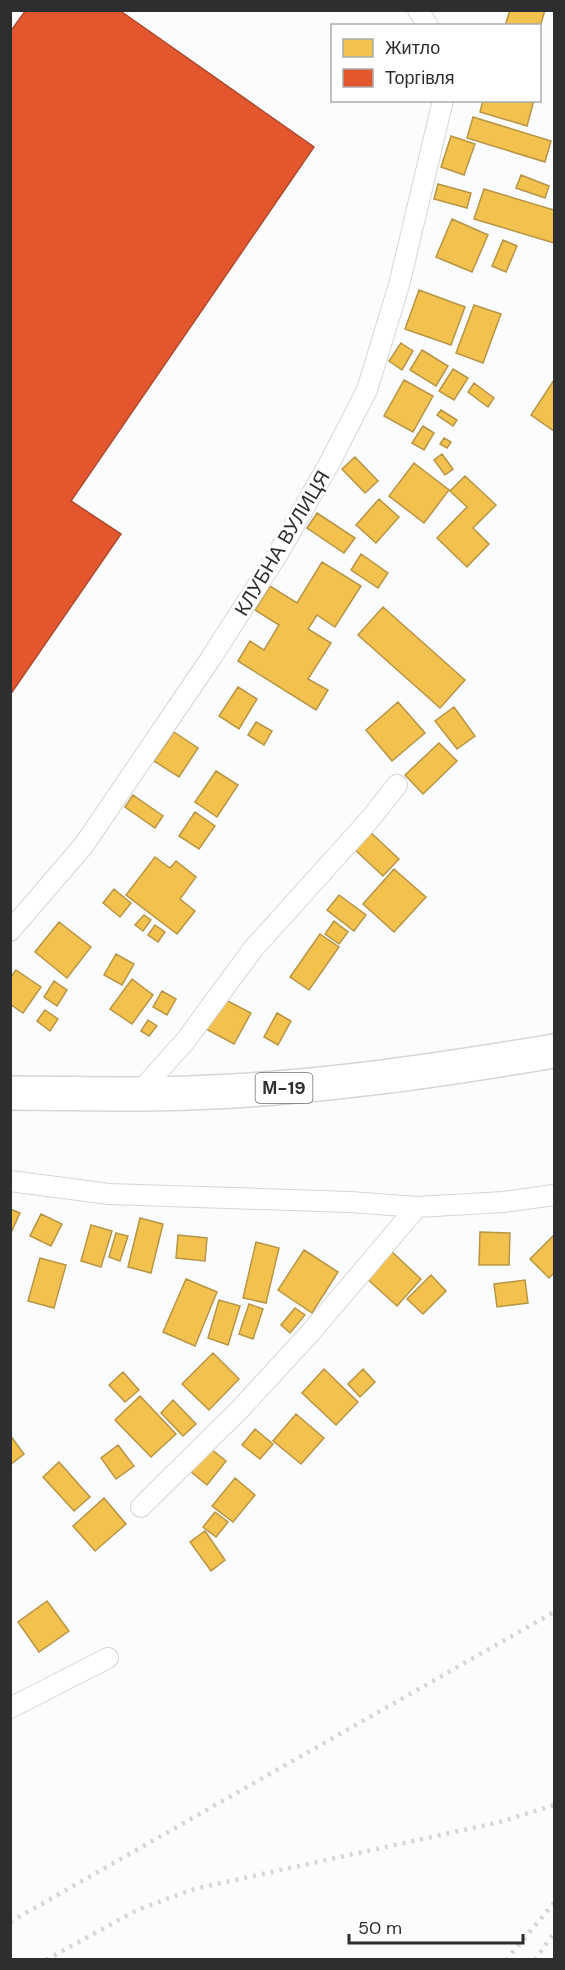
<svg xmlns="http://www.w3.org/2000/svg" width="565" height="1970" font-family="'DM Sans',sans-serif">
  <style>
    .homes { fill: #f2c14e; stroke: #b79545; stroke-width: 1.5 }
    .shops { fill: #e4572e; stroke: #ad4b2e; stroke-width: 1.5 }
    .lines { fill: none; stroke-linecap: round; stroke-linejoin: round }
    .street-casing { stroke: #d6d6d7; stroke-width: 22 }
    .highway-casing { stroke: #d6d6d7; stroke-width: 36 }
    .street { stroke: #feffff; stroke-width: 20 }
    .highway { stroke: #feffff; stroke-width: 33 }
    .rail { stroke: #d5d6d6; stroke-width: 4.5; stroke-dasharray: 3 6; stroke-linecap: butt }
    .labels { text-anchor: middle; stroke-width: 6; stroke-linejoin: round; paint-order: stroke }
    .shield { fill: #fff; stroke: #6c6d6d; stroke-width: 1.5 }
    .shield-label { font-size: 18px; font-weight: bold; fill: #2d2e2f }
    .street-label { font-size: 20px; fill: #2d2e2f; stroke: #fff }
  </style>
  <rect width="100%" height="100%" fill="#fbfcfd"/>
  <path class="homes" d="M510,10H545L540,27L505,26Z
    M483,100H534L527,126L480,112Z
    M473,117L551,141L545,162L467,138Z
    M451,136L475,144L464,175L441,167Z
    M521,175L549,186L545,198L516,188Z
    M438,184L471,193L467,208L434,199Z
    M484,189L554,210V243L474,219Z
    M452,219L488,235L472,272L436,257Z
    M503,240L517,246L506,272L492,266Z
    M419,290L465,307L451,345L405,329Z
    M474,305L501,314L483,363L456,353Z
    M401,343L413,351L402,370L389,361Z
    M422,350L448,366L436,386L410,370Z
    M453,369L468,378L454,400L439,391Z
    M404,380L433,396L413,432L384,416Z
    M554,380V431L531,415Z
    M474,383L494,398L488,407L468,392Z
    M441,410L457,420L453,426L437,415Z
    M423,426L434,433L424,450L412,443Z
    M444,438L451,442L447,448L440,444Z
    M442,454L453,469L445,475L434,460Z
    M355,457L378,481L365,493L342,469Z
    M414,463L449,490L424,523L389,496Z
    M465,476L496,505L473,528L489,544L467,567L437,538L467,507L450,491Z
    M379,499L399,517L376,543L356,525Z
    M317,513L355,538L344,553L307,528Z
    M361,554L388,573L378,588L351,570Z
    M322,562L361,586L335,627L317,615L308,629L331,643L308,679L328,690L316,710L238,661L250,641L264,650L279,625L255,610L270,586L297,603Z
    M383,607L465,680L440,708L358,635Z
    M238,687L257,699L239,729L219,716Z
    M398,702L425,733L392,761L366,730Z
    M454,707L475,736L457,749L435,721Z
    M256,722L272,731L264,745L248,735Z
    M174,732L198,748L179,777L154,761Z
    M439,743L457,761L423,794L405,775Z
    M216,771L238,785L217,817L195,802Z
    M133,795L163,816L155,828L125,807Z
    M195,812L215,826L199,849L179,836Z
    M368,830L399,859L383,876L352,847Z
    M155,857L170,868L176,861L196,877L180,899L195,911L177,934L126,895Z
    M394,869L426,897L394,932L363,904Z
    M114,889L131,903L120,917L103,903Z
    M339,895L366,915L354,931L327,910Z
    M144,915L151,920L143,931L135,925Z
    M334,921L348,932L339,944L325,934Z
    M59,922L91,947L67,978L35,952Z
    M155,925L165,932L158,942L148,935Z
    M320,934L339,947L309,990L290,977Z
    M116,954L134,964L122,985L104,975Z
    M16,970L41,987L23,1013L10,1004V978Z
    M132,979L153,995L132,1024L110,1009Z
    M54,981L67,990L57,1006L44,997Z
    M162,991L176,999L167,1015L153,1007Z
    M220,997L251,1013L234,1044L204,1028Z
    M45,1010L58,1019L50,1031L37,1021Z
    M277,1013L291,1021L278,1045L264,1037Z
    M148,1020L157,1026L149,1036L141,1031Z
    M10,1209L20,1213L10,1235Z
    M41,1214L62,1224L51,1246L30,1236Z
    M140,1218L163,1224L151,1273L128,1267Z
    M91,1225L112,1231L101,1267L81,1261Z
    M480,1232L510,1233L509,1265H479Z
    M116,1233L128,1236L120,1261L109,1257Z
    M178,1235L207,1238L205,1261L176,1258Z
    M554,1235V1273L549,1278L530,1259Z
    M256,1242L279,1248L266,1303L243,1298Z
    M304,1250L338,1272L312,1313L278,1290Z
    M390,1250L421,1279L397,1306L365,1277Z
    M40,1258L66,1265L54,1308L28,1301Z
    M431,1275L446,1291L423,1314L407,1299Z
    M186,1279L217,1292L195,1346L163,1332Z
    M525,1280L528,1303L497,1307L494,1284Z
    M219,1300L240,1306L228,1345L208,1338Z
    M249,1304L263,1309L253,1339L239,1334Z
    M295,1308L305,1315L290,1333L281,1325Z
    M213,1353L239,1379L209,1410L182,1384Z
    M324,1369L358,1402L336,1425L302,1393Z
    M363,1369L375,1382L360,1397L348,1384Z
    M123,1372L139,1390L125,1402L109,1385Z
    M140,1396L176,1434L151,1457L115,1420Z
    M173,1400L196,1424L183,1436L161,1413Z
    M296,1414L324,1438L301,1464L273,1441Z
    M255,1429L273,1444L260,1459L242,1445Z
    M10,1435L24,1454L11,1464L10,1463Z
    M118,1445L134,1466L116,1479L101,1458Z
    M210,1448L226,1461L207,1485L191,1472Z
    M59,1462L90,1497L74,1511L43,1477Z
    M235,1478L255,1495L233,1522L212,1506Z
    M104,1498L126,1524L95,1551L73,1526Z
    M215,1512L228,1522L216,1537L203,1527Z
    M205,1531L225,1560L211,1571L190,1542Z
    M47,1601L69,1631L39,1652L18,1622Z"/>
  <path class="shops" d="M26,10H119L314,147L71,501L121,534L10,695V32Z"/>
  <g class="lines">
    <g class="street-casing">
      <path id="street" d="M418,10L428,26
        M10,931L84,845L211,658L279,552L330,462L367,390L399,285L443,100
        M138,1094L186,1040L253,949L371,818L397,785
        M10,1181L109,1194L350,1202L417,1207L503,1202L554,1195
        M141,1507L241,1408L311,1332L417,1207
        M10,1708L108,1658"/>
    </g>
    <g class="highway-casing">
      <path id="highway" d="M10,1093C77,1093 144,1096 211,1092C326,1087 441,1070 554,1051"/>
    </g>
    <use href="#street" class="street"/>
    <use href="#highway" class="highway"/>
    <path class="rail" d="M10,1922L554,1612
      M46,1960L137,1910L194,1889L500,1822L554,1805
      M506,1960L554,1903
      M535,1960L554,1933"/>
  </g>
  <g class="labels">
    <rect class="shield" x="255.5" y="1073" width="57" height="30" rx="4.5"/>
    <g class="shield-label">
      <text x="284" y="1094">М-19</text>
    </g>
    <g class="street-label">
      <text transform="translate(282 543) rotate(-59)" y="7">КЛУБНА ВУЛИЦЯ</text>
    </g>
  </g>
  <rect width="565" height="1970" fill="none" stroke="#2d2e2f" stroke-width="24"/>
  <rect x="331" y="24" width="210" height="78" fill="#ffffff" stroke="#ababac" stroke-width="1.5"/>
  <rect x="343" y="39" width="30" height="18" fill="#f2c14e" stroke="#ababac" stroke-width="1.5"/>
  <text x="385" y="54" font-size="18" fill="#2d2e2f">Житло</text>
  <rect x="343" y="69" width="30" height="18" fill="#e4572e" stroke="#ababac" stroke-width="1.5"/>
  <text x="385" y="84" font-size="18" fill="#2d2e2f">Торгівля</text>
  <path d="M349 1934v9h174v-9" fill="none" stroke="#2d2e2f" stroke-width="3"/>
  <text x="358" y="1934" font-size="18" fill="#2d2e2f" stroke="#ffffff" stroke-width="4.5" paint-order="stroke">50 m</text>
</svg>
